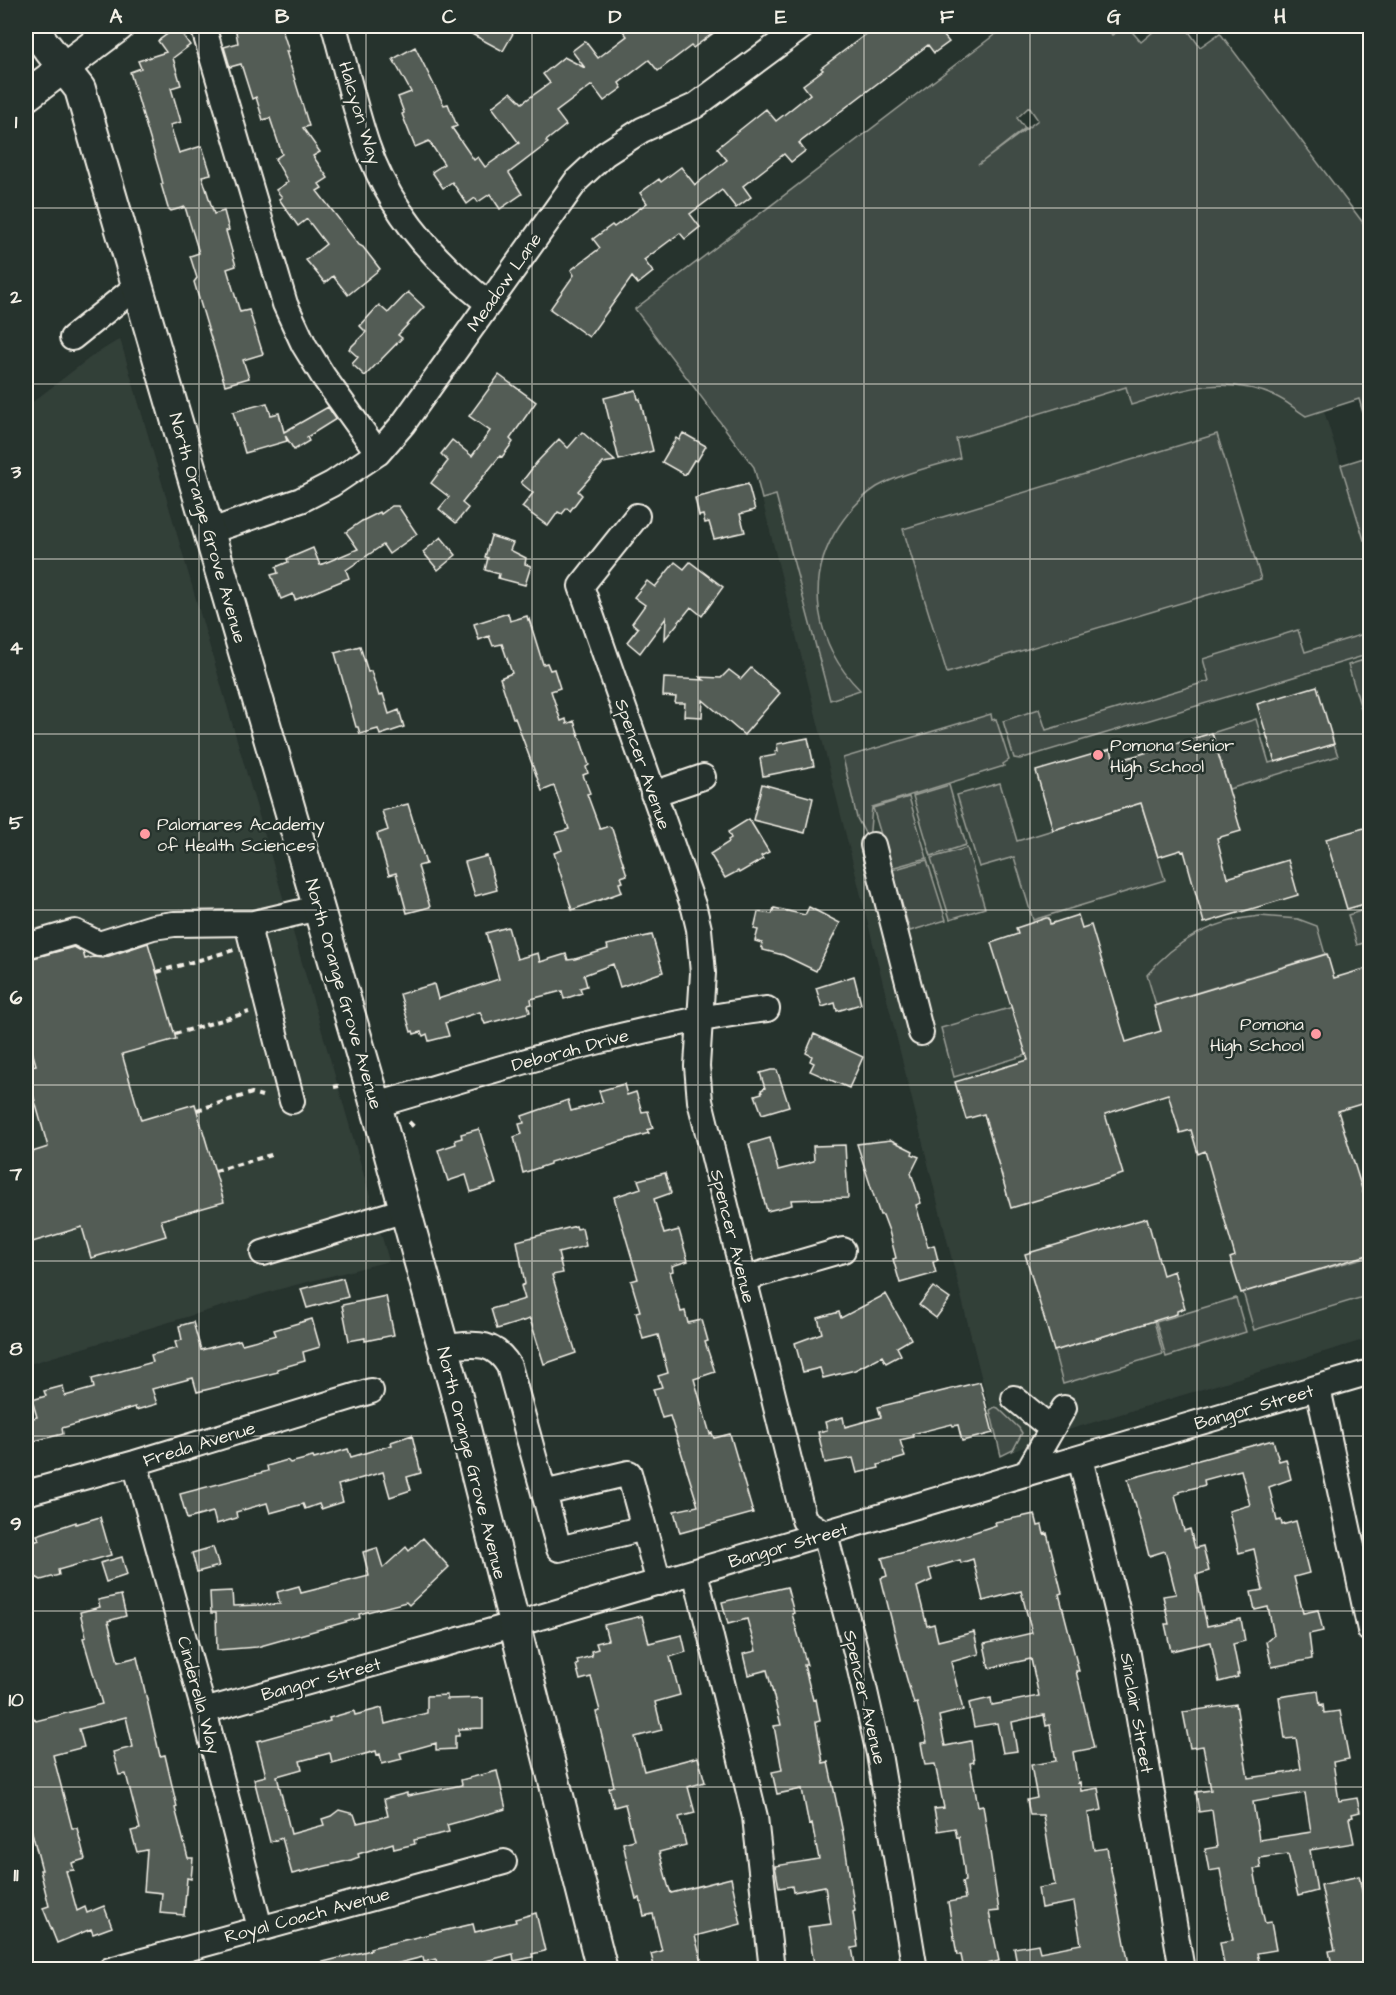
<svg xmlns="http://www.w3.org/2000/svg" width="1396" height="1995" font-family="'Architects Daughter',sans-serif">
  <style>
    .built { fill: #333f39 }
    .green { fill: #414b45; stroke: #9a9e96; stroke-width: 1.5; fill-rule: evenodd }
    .building { fill: #525c55; stroke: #f4f1e8; stroke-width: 1.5; fill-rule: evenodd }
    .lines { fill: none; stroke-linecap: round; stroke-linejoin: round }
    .minor-casing { stroke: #f4f1e8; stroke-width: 28 }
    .major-casing { stroke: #f4f1e8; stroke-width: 34 }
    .path { stroke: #f4f1e8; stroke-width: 4; stroke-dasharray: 6 4.5; stroke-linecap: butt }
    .minor { stroke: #26332d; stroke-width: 24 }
    .major { stroke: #26332d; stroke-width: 30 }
    .grid { fill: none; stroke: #f4f1e8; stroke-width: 1.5; stroke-opacity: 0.55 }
    .poi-dot { fill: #ff9aa2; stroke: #26332d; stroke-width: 2 }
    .labels { text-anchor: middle; stroke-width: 5; stroke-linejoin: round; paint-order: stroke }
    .street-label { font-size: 18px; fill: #f4f1e8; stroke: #26332d }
    .poi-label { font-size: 18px; fill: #f4f1e8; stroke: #26332d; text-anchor: start }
    .neatline { fill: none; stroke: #f4f1e8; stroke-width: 2 }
    .grid-label { font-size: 20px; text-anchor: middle; font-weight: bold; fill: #f4f1e8 }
  </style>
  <rect width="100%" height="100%" fill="#26332d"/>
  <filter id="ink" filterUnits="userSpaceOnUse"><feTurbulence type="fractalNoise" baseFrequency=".0167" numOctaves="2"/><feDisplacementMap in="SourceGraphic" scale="12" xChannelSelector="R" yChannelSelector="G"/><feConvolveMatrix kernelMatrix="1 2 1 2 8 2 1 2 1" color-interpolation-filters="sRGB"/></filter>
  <g filter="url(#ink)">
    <path class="built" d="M120,339L389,1261L280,1289L26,1365V407L91,357Z
      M1234,384L1276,396L1305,416L1324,411L1364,540L1370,538V1338L1068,1430L1001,1456L762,499L1126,387L1131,405L1193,386Z"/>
    <path class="green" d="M1006,26H1106L1112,35L1127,26L1141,42L1160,26H1191L1187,29L1200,47L1220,33L1370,232V436L1359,399L1306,416C1296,410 1285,400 1275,396C1222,374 1182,390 1131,405L1126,387L956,439L960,458C933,467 902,473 877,487C861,497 849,511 839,526C803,580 816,646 860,690L830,700L776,495L762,499L754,467L635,309ZM1029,107L1038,120L978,165L1025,128L1017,118Z
      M1217,434L1261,579L947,673L903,529Z
      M1370,456V538L1364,540L1341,465Z
      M1298,630L1305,652L1370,632V654L1020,759L1014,758L1003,721L1039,709L1046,730L1209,681L1203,659Z
      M1370,658V724L1366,725L1348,665Z
      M991,714L992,720L996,719L1009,760L1003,764L1004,766L872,807L869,841L857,818L843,758Z
      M1256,719L1269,763L1334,744L1338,756L1229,789L1212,733Z
      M1000,783L1017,841L1141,803L1165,880L1033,920L1014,857L979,867L957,795Z
      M949,785L966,845L931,856L913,796Z
      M909,797L927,858L891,868L873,808Z
      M967,848L985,908L950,919L931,858Z
      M927,860L946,920L910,931L892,870Z
      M1370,908V941L1357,945L1348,915Z
      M1260,916L1298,919L1317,926L1325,954L1156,1005L1147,975C1175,940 1215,920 1260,916Z
      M1013,1007L1026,1055L954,1077L941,1028Z
      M1370,1256V1295L1254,1330L1243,1292Z
      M1236,1298L1246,1332L1166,1357L1156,1322Z
      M1154,1321L1163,1354L1063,1384L1054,1351Z
      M995,1407L998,1408L1019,1428L1022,1433L1013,1450L1001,1456L990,1410Z"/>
    <path class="building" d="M235,26H281L289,51H286L309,126L303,128L320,152L313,156L328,178L319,184L322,188L317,191L359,245L363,247L380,269L348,295L333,276L325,283L306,260L326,244L307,219L298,226L279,199L282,197L276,190L288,182L275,159L282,154L270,118L263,120L256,97L252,99L241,64L230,67L224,47L238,43Z
      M457,26H505L515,30L503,51Z
      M619,26H723L693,48L691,46L658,71L649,60L619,83L622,88L604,101L592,85L556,112L566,125L546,141L548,143L509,173L522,194L500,209L490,194L478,202L475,198L467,204L452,182L443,188L432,172L444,164L429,141L415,147L402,114L404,113L398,97L411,92L393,59L415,47L444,105L448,104L457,126L452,128L474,160L478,157L485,167L519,143L492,107L511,92L522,103L550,83L543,74L564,57L585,68L572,51L585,41L598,58L627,36Z
      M877,26H956L943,35L949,42L934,53L928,45L799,143L805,151L791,162L784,154L743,186L751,197L736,208L722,190L690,214L700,227L685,239L680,233L644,260L653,272L638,284L632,277L589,337L550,309L574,275L571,270L600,248L593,239L612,225L614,227L647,203L640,193L659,179L661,182L681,167L695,185L727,160L717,148L766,109L776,121L810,94L803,85L823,70L821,68Z
      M177,27L190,45L173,58L181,85L171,88L181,122L170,125L179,153L202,146L211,174L202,176L214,214L224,211L229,230L226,231L236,266L227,269L240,312L249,310L263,354L243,360L249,378L225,385L194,282L197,278L190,256L199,253L185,207L171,211L168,208L161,184H163L161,176L130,72L141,68L138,61L166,52L158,41Z
      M408,292L424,307L398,335L402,338L365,376L352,364L358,357L349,349L366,332L360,326L379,305L388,313Z
      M499,375L536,402L510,439L513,442L502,457L500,456L462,503L468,508L456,523L439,509L449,497L431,483L448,461L441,454L452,440L472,456L490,431L469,416Z
      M636,390L638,399H640L653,451L619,460L604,398Z
      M267,403L271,415L279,413L284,432L328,407L336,419L307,437L309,441L294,450L285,435L287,441L245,453L233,412Z
      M582,432L615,461L603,463L578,491L582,495L570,511L567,508L562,514L558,512L548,526L522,507L533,493L521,483L537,462L559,439L568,448Z
      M683,433L706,446L697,461L694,460L685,475L662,462L676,438L679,440Z
      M748,484L755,510L740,514L745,532L714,539L709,522L705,523L703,515L699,516L695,498Z
      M392,506H398L417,534L389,554L383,545L346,570L349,578L295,600L293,594L281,599L271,575L278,573L276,567L288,562L287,559L313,548L320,565L358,549L346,532L362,521L380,512L381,514Z
      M491,536L513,543L510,550L526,558L525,564L531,566L525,585L498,578L499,574L485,570L488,558L485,557Z
      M441,537L456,555L438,570L423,552Z
      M675,562L684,569L690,562L723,587L702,616L691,607L665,639L666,618L640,653L627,642L638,628L632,623L645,605L634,597L647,581L655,587Z
      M508,613L510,621L527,616L528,620L529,619L543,664L547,663L550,670L554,669L560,688L551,691L561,721L566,719L567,724L574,721L589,765L586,767L588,773L583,775L590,793L587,794L600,829L609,826L612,829L627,875L621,877L623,882L619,883L622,892L572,910L554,853L562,850L556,833L569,829L554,786L542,791L515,718H513L500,678L512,673L502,644L493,646L489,636L479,640L474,624Z
      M360,646L368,672L371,671L379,696L383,694L389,714L399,710L404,727L380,735L378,729L360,734L358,727H356L335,653Z
      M751,668L780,693L744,735L703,700L702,717L684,716L685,703H675L676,697L663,696L664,678L704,680L700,677L721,678L729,670L741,679Z
      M1317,686L1334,744L1275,762L1257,704Z
      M1212,733L1241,831L1217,838L1227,878L1288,860L1298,895L1204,923L1184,851L1182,852L1181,850L1158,857L1141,803L1053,830L1036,771L1111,749L1114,762Z
      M808,738L814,766L763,776L760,758L776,755L775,751H778L777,744Z
      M762,784L813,798L805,833L753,820Z
      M408,804L426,864L418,866L430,907L407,913L396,873L389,875L377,834L388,830L382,811Z
      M749,819L769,852L761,856L763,859L739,873L738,871L725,878L710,854L729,842L728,840L731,838L728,832Z
      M1371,826V902L1347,909L1326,839Z
      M487,856L497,890L475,896L465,862Z
      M809,907L840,923L816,971L783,955L763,950V948L761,947L762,943L755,941L758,930L754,929L758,912L772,914L774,908L805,915Z
      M1078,915L1082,928L1091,925L1126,1042L1161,1031L1154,1006L1327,954L1334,978L1371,967V1076L1364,1078L1371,1101L1338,1111L1371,1218V1254L1241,1293L1230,1258L1235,1256L1205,1151L1198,1154L1191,1130L1180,1133L1168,1094L1105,1114L1123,1174L1011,1208L984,1114L966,1119L955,1082L1028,1060L991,943L1018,934L1016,928L1046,918H1049L1050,924Z
      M508,927L517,959L538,953L540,962L566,954L568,960L575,959L608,949L607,945L652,935L663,972L620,987L613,964L584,975L587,986L580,988L582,993L564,999L562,991L531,999L532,1004L528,1005L530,1012L485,1024L480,1012L445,1023L449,1036L429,1041L427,1034L423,1036L421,1032L414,1034L413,1031L411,1032L400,994L434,984L438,999L499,979L486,933Z
      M148,943L176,1039L122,1054L141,1120L195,1104L224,1202L161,1220L166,1236L91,1258L82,1227L26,1244V1154L48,1147L26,1070V1068L36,1065L26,1030V960L74,947L83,952L85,959L93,957L103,958Z
      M854,976L861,1004L837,1011L835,1003L822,1007L816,988Z
      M814,1034L863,1057L849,1088L810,1071L814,1063L810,1061L812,1056L806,1053Z
      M771,1070H777L789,1106L762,1114L755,1095L762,1093L761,1090L765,1088L760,1073Z
      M624,1084L627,1095L636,1092L642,1112L648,1111L653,1128L647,1130L649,1133L550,1162V1164L523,1173L514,1137L522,1134L519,1124L524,1123L522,1116L568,1100L571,1111L603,1102L599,1091Z
      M479,1129L496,1184L471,1192L466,1175L448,1181L438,1150L456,1144L455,1140L462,1138L461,1134Z
      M770,1138L778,1170L814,1161L813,1146L845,1145L848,1198L791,1200L792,1205L767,1211L749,1144Z
      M891,1140L913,1151L912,1154L919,1157L911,1173L921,1203L916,1205L928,1247L934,1245L938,1260L933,1262L936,1273L900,1283L893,1259L896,1258L889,1231L883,1215H880L857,1144Z
      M665,1173L671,1193L654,1199L664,1234L679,1230L688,1261L672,1266L673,1271L670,1272L681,1312L685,1311L688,1323L702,1320L708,1341L705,1342L715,1372L694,1379L710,1434L712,1433L714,1438L730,1434L753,1513L680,1533L674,1511L698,1506L670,1416L662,1418L653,1389L662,1387L658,1376L668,1373L658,1335L643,1339L636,1312L640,1311L631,1281L638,1279L614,1197L641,1188L638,1180Z
      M1147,1218L1163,1275L1174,1271L1185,1308L1177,1311V1314L1054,1351L1025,1254Z
      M576,1226L577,1229L582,1228L586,1246L558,1253L563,1273L552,1275L576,1353L544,1364L530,1319L497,1329L491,1309L525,1299L521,1286L525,1284L517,1241Z
      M343,1278L348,1297L307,1308L301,1289Z
      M933,1287L950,1299L936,1318L919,1305Z
      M886,1294L911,1339L897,1347L901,1355L886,1363L882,1356L855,1370L823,1378L820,1368L803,1372L795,1343L822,1333L818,1318L839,1312L841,1318Z
      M386,1296L394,1335L365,1341V1338L349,1341L342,1305Z
      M312,1319L320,1347L303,1352L305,1361L277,1369L278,1372L197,1392L193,1378L152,1389L157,1404L136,1410L135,1407L62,1428L63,1434L26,1443V1420L37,1417L32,1400L46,1396L44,1391L63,1386L65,1396L94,1388L92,1379L153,1362L151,1355L177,1348L175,1342L182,1340L179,1326L193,1322L201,1350L240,1340L242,1344L276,1335L274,1330Z
      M980,1382L993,1433L962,1441L958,1425L953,1426L952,1424L912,1434L913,1437L900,1440L905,1457L878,1465L879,1468L857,1473L853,1458L825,1463L818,1432L827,1430L825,1422L843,1417L845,1427L881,1417L878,1407Z
      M412,1435L421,1473L407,1477L411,1490L390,1497L383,1472L338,1485L343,1502L321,1509L319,1504L305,1509L303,1504L270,1513L267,1503L236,1512L237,1518L216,1524L213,1512L187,1519L180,1494L268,1471L267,1466L287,1460L290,1463L313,1457L314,1459L348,1449L351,1457L392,1445L391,1442Z
      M1273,1440L1279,1461L1286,1459L1291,1479L1269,1487L1277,1521L1281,1520L1282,1525L1296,1521L1309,1573L1294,1577L1303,1613L1318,1610L1323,1631L1309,1634L1312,1659L1272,1667L1266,1642L1274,1635L1268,1607L1255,1610L1251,1592L1263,1590L1254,1549L1239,1553L1229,1511L1250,1505L1241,1470L1204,1480L1205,1485L1179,1492L1180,1493L1175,1495L1184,1531L1190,1529L1195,1548L1203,1546L1209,1571L1196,1575L1207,1626L1241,1619L1245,1641L1233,1644L1239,1674H1237L1238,1677L1219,1682L1211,1642L1171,1651L1165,1624H1169L1163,1596L1176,1594L1165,1551L1149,1556L1135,1502H1134L1128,1479Z
      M1035,1514L1038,1526L1042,1525L1044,1534L1047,1533L1062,1593L1059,1594L1079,1671H1076L1094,1748L1073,1752L1078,1783L1080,1782L1081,1791L1098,1788L1102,1810L1088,1813L1094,1850L1107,1848L1130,1970H1089L1088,1965L1064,1970H1018L1014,1948L1038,1944L1040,1952L1081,1944L1074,1902L1041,1908L1038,1888L1055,1885L1043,1815H1030L1027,1800L1037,1798L1031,1765L1056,1761L1050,1725L1046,1726L1044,1715L1012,1722L1017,1751L1003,1753L997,1723L974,1727L969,1703L991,1698L992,1705L1039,1696L1031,1659L989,1668L984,1644L1032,1633L1021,1591L983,1601L973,1559L961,1563L960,1560L929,1569L932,1580L917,1587L927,1626L934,1624L938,1641L974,1632L979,1654L951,1662L963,1710L939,1716L945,1746L971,1741L974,1762L970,1763L978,1806L983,1805L999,1911L989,1912L999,1961L987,1964L988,1970H964L961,1955H957L948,1902L965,1899L962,1882L965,1881L964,1869L959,1837L957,1838L955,1828L938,1831L934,1809L944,1808L935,1764L925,1765L921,1743L927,1742L917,1703L914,1704L902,1662L881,1578L887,1576L882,1558L954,1539L996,1525L995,1522Z
      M100,1517L111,1555L58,1570L59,1575L41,1580L34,1576L26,1578V1545L39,1540L37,1535L76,1522V1524Z
      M423,1538L449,1567L409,1605L406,1602L359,1614L360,1618L257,1647L217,1650L216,1613H211L210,1592L232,1591L233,1606L280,1604L277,1592L299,1586L301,1593L369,1576L363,1552L377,1548L383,1568L406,1547L409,1551Z
      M213,1547L219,1566L197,1572L192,1553Z
      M122,1557L127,1575L106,1582L100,1563Z
      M787,1587L794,1613L792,1614L807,1665H804L813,1700L816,1699L820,1721L816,1722L823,1763L828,1762L843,1833L855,1911L853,1912L858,1947L852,1948L856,1970H815L808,1927L831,1924L825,1886L793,1892L792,1886L779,1888L775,1866L819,1859L812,1824L809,1825L802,1789L777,1794L772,1772L782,1770L774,1726L781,1725L767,1670L748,1675L743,1654L756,1651L747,1619L728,1624L722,1602Z
      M121,1595L126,1616L108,1621L118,1662L137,1657L160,1756L165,1755L177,1807L175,1808L188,1858H193L191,1879L187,1878L184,1915L160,1913L162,1893L144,1891L147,1850L137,1852L131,1831L140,1829L126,1774L119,1775L113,1752L133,1747L126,1717L79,1729L84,1747L53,1755L72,1828H77L85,1859L72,1863L74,1870L66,1871L77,1911L85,1907L87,1913L104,1906L112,1927L93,1934L91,1929L57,1943L43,1908L49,1906L40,1870H42L26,1810V1708L36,1721L102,1704L83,1638L86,1637L80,1612L100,1607L98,1600Z
      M642,1616L649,1643L682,1635L686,1652L670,1657L680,1695L655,1702L662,1730L635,1737L644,1771L698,1757L705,1782L688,1787L695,1813L679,1817L686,1845L659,1852L668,1885L671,1893L731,1878L741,1924L695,1936L704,1970H655L651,1954L662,1951L653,1914L644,1916L640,1898L636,1899L629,1871L623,1843L634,1840L625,1804L614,1807L609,1788L614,1786L596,1712L600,1711L591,1677L580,1680L576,1665L578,1664L577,1660L592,1656L591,1651L598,1649L596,1643L608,1640L604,1625Z
      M1318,1691L1320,1705L1323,1704L1324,1713L1340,1711L1349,1759L1333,1762L1339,1801L1357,1798L1360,1812L1352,1814L1353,1817L1349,1818L1354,1843L1310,1850L1317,1891L1298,1896L1288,1854L1259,1858L1261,1868L1254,1869L1260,1902L1265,1923L1271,1922L1276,1950L1257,1953L1261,1970H1225L1220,1942L1233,1940L1220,1869L1209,1871L1205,1849L1217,1847L1212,1810L1199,1812L1196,1792L1211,1790L1203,1746L1190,1748L1183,1712L1236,1704L1248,1778L1291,1772L1301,1769L1296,1738L1285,1739L1279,1697ZM1305,1793L1311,1832L1259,1840L1253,1802Z
      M447,1695V1699L483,1698V1728L459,1729V1736H455V1749L436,1750V1743L400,1753L402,1759L382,1764L380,1754L377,1755L376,1751L332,1763L330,1753L300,1761L302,1769L277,1776L291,1834L324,1825L322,1819L331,1816L339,1810L354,1814L357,1823L388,1816L384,1799L407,1793V1796L462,1785L461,1780L497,1771L506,1809L447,1825L449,1832L414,1840L415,1844L394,1849L393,1843L358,1854L359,1857L351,1860L292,1874L282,1838L270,1842L254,1779L266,1776L257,1741L330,1721L329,1718L354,1711L355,1715L382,1708L385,1724L427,1713V1696Z
      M1359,1876L1365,1905L1371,1904V1970H1333L1329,1951L1335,1950L1321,1885Z
      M536,1913L545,1951L532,1954L533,1957L514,1961L513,1954L482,1962L484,1970H438L436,1959L424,1962L423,1957L383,1967V1970H316L315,1964L371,1950L370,1948L473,1924L475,1932L516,1922L515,1919Z"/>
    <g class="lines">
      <g class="minor-casing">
        <path id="minor" d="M203,26L285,304L304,345L323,376L378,453
          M334,26C345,65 354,106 367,145C389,210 436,263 489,304
          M72,338L137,286
          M637,516L581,586L694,908L699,929L703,973L697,1066L700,1101L804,1520L825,1534L857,1656L879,1754L915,1970
          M208,532L301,500L332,484L378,453L403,424L577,180L605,154L642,130L695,106L803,26
          M653,794L703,777
          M873,845L921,1033
          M26,946L75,932L99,944L153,927L174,924L254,923
          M292,1101L250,935L254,923L318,908
          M376,1105C506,1067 633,1025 767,1009
          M263,1253L405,1210
          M743,1279L843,1250
          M443,1347C472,1345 492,1338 509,1366L544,1493L629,1473L659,1583
          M1318,1388L1370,1630
          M1014,1398L1052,1429
          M1080,1458L1128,1654L1182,1970
          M135,1463L204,1711L260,1928
          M1026,1474L1064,1408
          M26,1493L135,1463L371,1391
          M544,1493L559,1549L644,1528
          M695,1572L755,1817L772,1970
          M204,1711L513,1625L1370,1372
          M110,1970L504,1862"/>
      </g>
      <g class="major-casing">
        <path id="major" d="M39,37L80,89L82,96L376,1105L455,1389L602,1970
          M26,96L119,26"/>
      </g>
      <path class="path" d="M157,972L234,950
        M175,1034L249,1012
        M334,1087L339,1086
        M197,1110L252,1093L262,1096
        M409,1122L414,1127
        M215,1171L274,1154"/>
      <use href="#minor" class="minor"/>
      <use href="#major" class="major"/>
    </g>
  </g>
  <path class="grid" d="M199,26V1970M366,26V1970M532,26V1970M698,26V1970M864,26V1970M1030,26V1970M1197,26V1970M26,208H1370M26,384H1370M26,559H1370M26,734H1370M26,910H1370M26,1085H1370M26,1261H1370M26,1436H1370M26,1611H1370M26,1787H1370"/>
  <g class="poi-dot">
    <circle cx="1098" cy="755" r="6"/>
    <circle cx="145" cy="834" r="6"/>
    <circle cx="1316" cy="1034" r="6"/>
  </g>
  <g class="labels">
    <g class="street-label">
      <text transform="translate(360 113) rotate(73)" y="6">Halcyon Way</text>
      <text transform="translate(504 282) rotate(-55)" y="6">Meadow Lane</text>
      <text transform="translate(208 528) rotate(74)" y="6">North Orange Grove Avenue</text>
      <text transform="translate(643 764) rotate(71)" y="6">Spencer Avenue</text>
      <text transform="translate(344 994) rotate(74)" y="6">North Orange Grove Avenue</text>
      <text transform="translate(570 1050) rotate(-15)" y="6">Deborah Drive</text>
      <text transform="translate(733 1236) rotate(76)" y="6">Spencer Avenue</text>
      <text transform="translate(1254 1407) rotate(-16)" y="6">Bangor Street</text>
      <text transform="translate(199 1444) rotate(-17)" y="6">Freda Avenue</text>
      <text transform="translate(472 1463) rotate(76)" y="6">North Orange Grove Avenue</text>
      <text transform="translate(788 1545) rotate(-16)" y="6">Bangor Street</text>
      <text transform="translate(321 1679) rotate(-15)" y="6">Bangor Street</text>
      <text transform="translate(199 1695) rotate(75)" y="6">Cinderella Way</text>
      <text transform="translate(865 1697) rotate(77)" y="6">Spencer Avenue</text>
      <text transform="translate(1137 1713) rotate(80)" y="6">Sinclair Street</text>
      <text transform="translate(307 1915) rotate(-15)" y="6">Royal Coach Avenue</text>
    </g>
    <g class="poi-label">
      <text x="1110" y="751">Pomona Senior<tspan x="1110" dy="21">High School</tspan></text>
      <text x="157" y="830">Palomares Academy<tspan x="157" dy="21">of Health Sciences</tspan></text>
      <text x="1304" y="1030" text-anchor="end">Pomona<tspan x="1304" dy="21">High School</tspan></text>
    </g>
  </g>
  <rect width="1396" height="1995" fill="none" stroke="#26332d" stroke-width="66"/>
  <rect x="33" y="33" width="1330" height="1929" class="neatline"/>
  <g class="grid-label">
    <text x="116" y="23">A</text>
    <text x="282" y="23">B</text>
    <text x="449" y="23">C</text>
    <text x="615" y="23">D</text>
    <text x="781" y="23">E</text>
    <text x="947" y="23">F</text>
    <text x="1114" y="23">G</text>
    <text x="1280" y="23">H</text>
    <text x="16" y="128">1</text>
    <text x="16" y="303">2</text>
    <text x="16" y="478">3</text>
    <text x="16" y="654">4</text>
    <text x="16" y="829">5</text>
    <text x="16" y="1004">6</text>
    <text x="16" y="1180">7</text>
    <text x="16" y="1355">8</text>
    <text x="16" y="1530">9</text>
    <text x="16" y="1706">10</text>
    <text x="16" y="1881">11</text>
  </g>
</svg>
